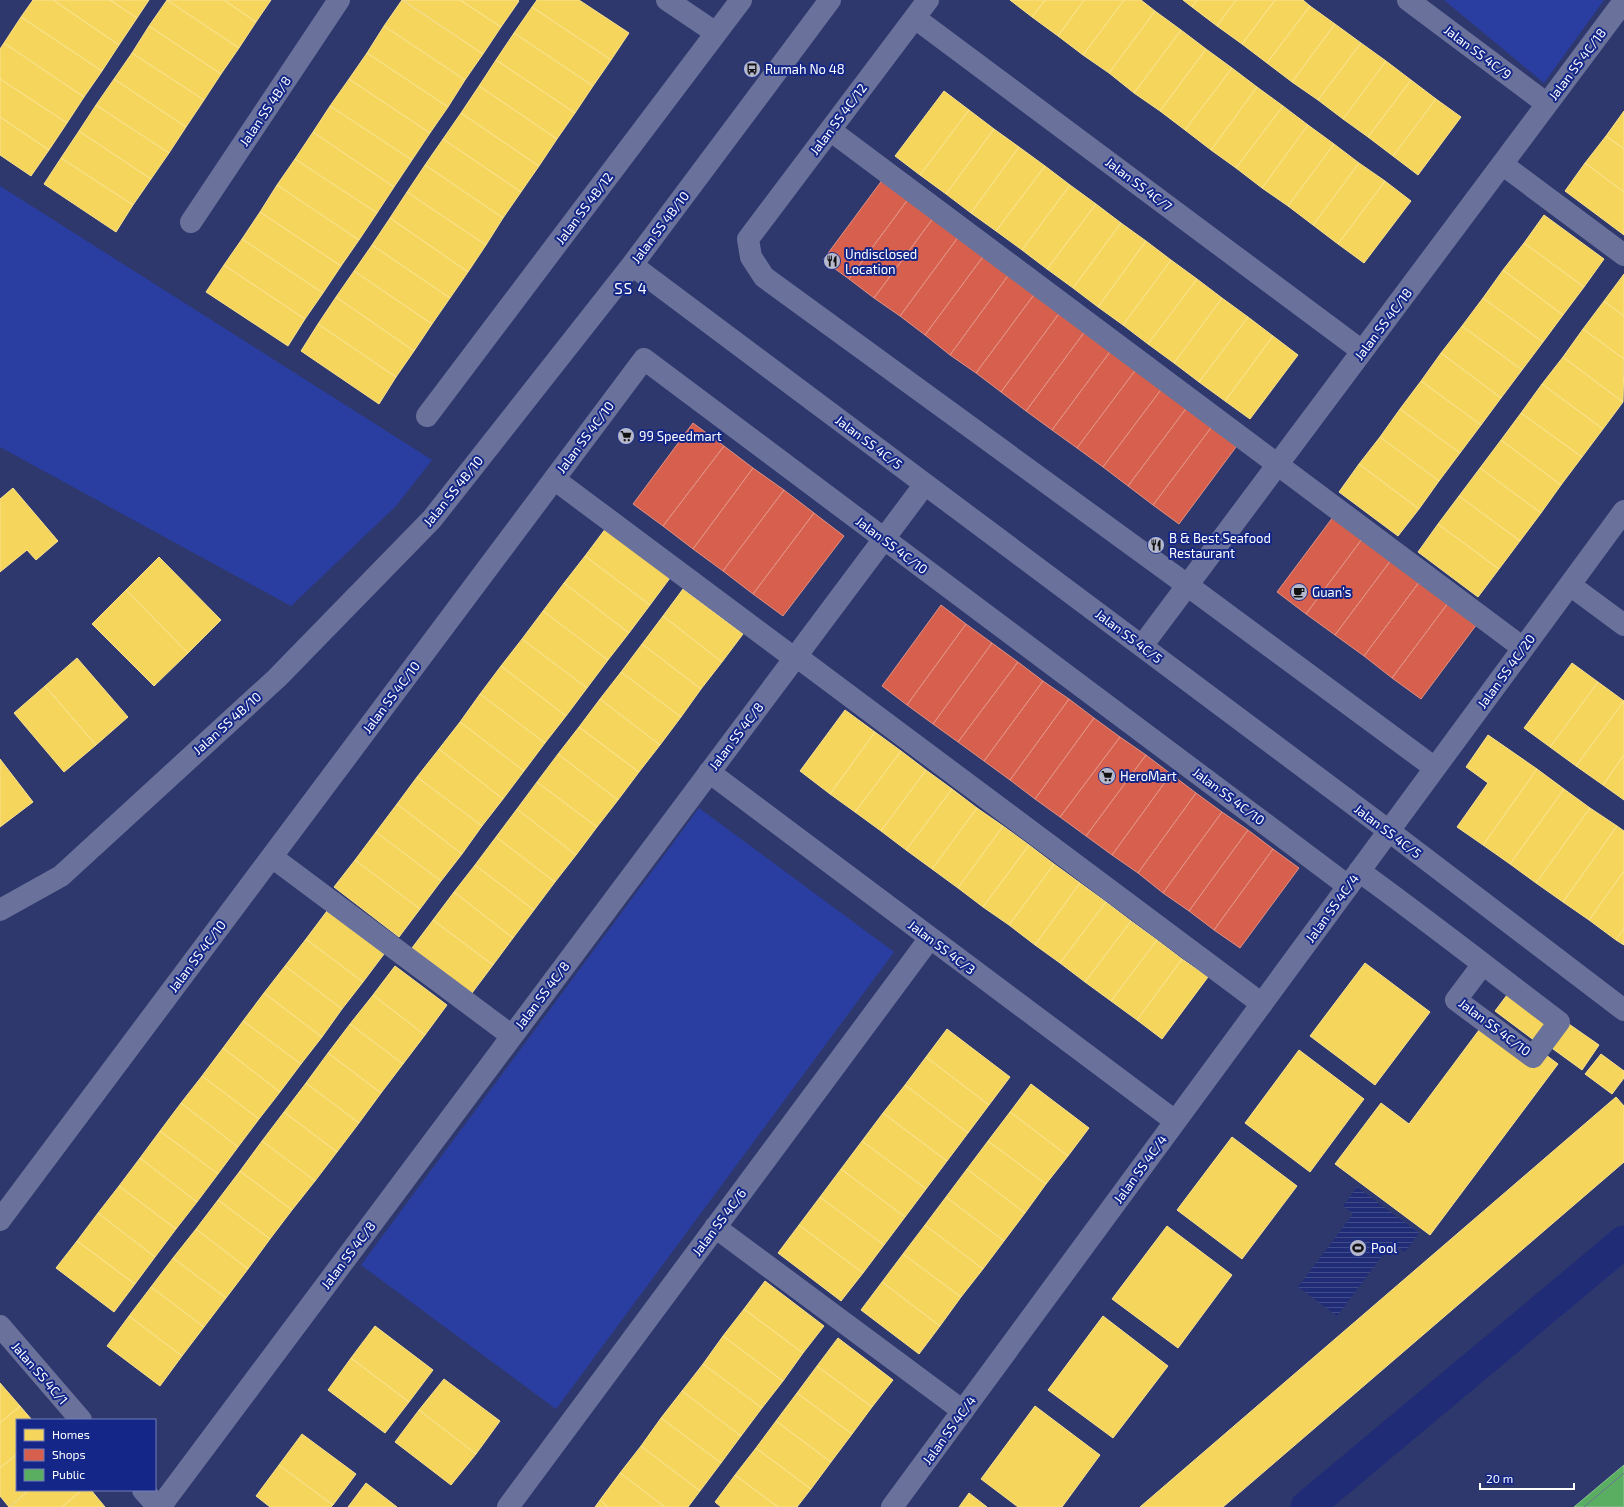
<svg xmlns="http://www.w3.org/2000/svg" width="1624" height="1507" font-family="'Exo 2',sans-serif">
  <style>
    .green { fill: #2a3ea1 }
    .water { fill: url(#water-rules) }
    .homes { fill: #f6d55c; stroke: #f9e28d }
    .shops { fill: #d6604d; stroke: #e29082 }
    .public { fill: #5aae61; stroke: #8cc690 }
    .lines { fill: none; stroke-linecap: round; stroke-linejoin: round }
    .canal { stroke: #202d76; stroke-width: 33 }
    .minor { stroke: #6a729b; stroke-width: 22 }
    .tram { stroke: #6c749a; stroke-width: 1 }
    .labels { text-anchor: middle; stroke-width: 4; stroke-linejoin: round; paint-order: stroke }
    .street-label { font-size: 13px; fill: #fff; stroke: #142788 }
    .poi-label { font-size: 13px; fill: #fff; stroke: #142788; text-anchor: start }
    .quarter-label { font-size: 15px; letter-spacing: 1px; fill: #fff; stroke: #142788 }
  </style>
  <defs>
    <pattern id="water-rules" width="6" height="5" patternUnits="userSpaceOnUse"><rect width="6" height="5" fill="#202d76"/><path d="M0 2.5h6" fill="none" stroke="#414c8b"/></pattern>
  </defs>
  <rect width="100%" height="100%" fill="#2f386d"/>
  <path class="green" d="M1444,0H1604L1544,83Z
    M0,186L432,460L396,506L291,606L0,447Z
    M699,808L894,952L556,1409L361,1265Z"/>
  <path class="water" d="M1357,1187L1419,1233L1405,1252L1392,1243L1337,1316L1298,1287L1353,1214L1343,1206Z"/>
  <path class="homes" d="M33,0H53L119,45L102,71L21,17Z
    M53,0H110L137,18L119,45Z
    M110,0H149L137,18Z
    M167,0H224L256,22L239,48Z
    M167,0L239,48L221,74L149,26Z
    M224,0H271L256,22Z
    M402,0L483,54L465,80L384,26Z
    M403,0H460L501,27L483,54Z
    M460,0H518L519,1L501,27Z
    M537,0H579L629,33L611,60L532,7Z
    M1010,0H1045L1032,17Z
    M1045,0H1084L1058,36L1032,17Z
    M1084,0H1124L1083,55L1058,36Z
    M1124,0H1141L1155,11L1109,73L1083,55Z
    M1183,0H1197L1192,7Z
    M1197,0H1236L1217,26L1192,7Z
    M1236,0H1275L1242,44L1217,26Z
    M1275,0H1303L1310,6L1267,63L1242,44Z
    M1310,6L1335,24L1292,82L1267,63Z
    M532,7L611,60L593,86L514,33Z
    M1155,11L1181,30L1134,93L1109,73Z
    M21,17L102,71L84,97L4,43Z
    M1335,24L1361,43L1318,100L1292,82Z
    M149,26L221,74L204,100L132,53Z
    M384,26L465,80L448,107L367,53Z
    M1181,30L1206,49L1160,111L1134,93Z
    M514,33L593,86L575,113L496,60Z
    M4,43L84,97L67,123L0,79V49Z
    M1361,43L1386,61L1343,119L1318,100Z
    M1206,49L1232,68L1185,130L1160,111Z
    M132,53L204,100L186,127L114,79Z
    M367,53L448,107L430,133L349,79Z
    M496,60L575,113L557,139L479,86Z
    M1386,61L1411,80L1368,137L1343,119Z
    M1232,68L1257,87L1211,150L1185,130Z
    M0,79L67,123L49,150L0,117Z
    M114,79L186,127L169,153L96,105Z
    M349,79L430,133L412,160L330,106Z
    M1411,80L1436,99L1393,156L1368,137Z
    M479,86L557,139L539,166L461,113Z
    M1257,87L1283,106L1236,168L1211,150Z
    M944,91L969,110L920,175L895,156Z
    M1436,99L1461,117L1418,175L1393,156Z
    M96,105L169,153L151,179L79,131Z
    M330,106L412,160L394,187L313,132Z
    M1283,106L1308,125L1262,188L1236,168Z
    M969,110L994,129L946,194L920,175Z
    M1624,111V149L1606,136Z
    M461,113L539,166L521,192L443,139Z
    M0,117L49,150L31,176L0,155Z
    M1308,125L1334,144L1288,206L1262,188Z
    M994,129L1019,147L971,213L946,194Z
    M79,131L151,179L133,205L61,158Z
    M313,132L394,187L377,213L295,159Z
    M1606,136L1624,149V192L1585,163Z
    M443,139L521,192L503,218L425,165Z
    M1334,144L1359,163L1313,225L1288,206Z
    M1019,147L1045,166L996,231L971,213Z
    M61,158L133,205L116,232L44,184Z
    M295,159L377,213L359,240L277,185Z
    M1359,163L1385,181L1338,244L1313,225Z
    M1585,163L1624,192V235L1565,191Z
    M425,165L503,218L486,245L407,192Z
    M1045,166L1070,185L1022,250L996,231Z
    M1385,181L1411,201L1364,263L1338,244Z
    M277,185L359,240L341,266L260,212Z
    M1070,185L1096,204L1047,269L1022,250Z
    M407,192L486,245L468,272L390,218Z
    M1096,204L1121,223L1073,288L1047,269Z
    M260,212L341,266L323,293L242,239Z
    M1544,215L1604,259L1584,287L1524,243Z
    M390,218L468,272L450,298L372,245Z
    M1121,223L1146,241L1098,307L1073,288Z
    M242,239L323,293L305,319L224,265Z
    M1146,241L1171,260L1123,325L1098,307Z
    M1524,243L1584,287L1563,315L1503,270Z
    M372,245L450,298L432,324L354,271Z
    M1171,260L1197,279L1148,344L1123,325Z
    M224,265L305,319L288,346L206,292Z
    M1503,270L1563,315L1543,342L1483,298Z
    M354,271L432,324L414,351L336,297Z
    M1624,274V316L1604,301Z
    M1197,279L1222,298L1174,363L1148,344Z
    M336,297L414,351L396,377L318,324Z
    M1222,298L1248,317L1199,382L1174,363Z
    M1483,298L1543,342L1522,370L1462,326Z
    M1604,301L1624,316V359L1583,329Z
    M1248,317L1273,336L1225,401L1199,382Z
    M318,324L396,377L379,404L301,351Z
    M1462,326L1522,370L1501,398L1441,353Z
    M1583,329L1624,359L1623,402L1563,357Z
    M1273,336L1298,355L1250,419L1225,401Z
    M1441,353L1501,398L1481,425L1421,381Z
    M1563,357L1623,402L1603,429L1542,384Z
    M1421,381L1481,425L1460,453L1400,409Z
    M1542,384L1603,429L1582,457L1521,413Z
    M1400,409L1460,453L1439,481L1380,437Z
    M1521,413L1582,457L1561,485L1501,440Z
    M1380,437L1439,481L1419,509L1359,464Z
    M1501,440L1561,485L1541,513L1480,468Z
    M1359,464L1419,509L1398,536L1339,492Z
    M1480,468L1541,513L1520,541L1459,496Z
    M13,488L58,541L36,560L27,550L0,572V499Z
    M1459,496L1520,541L1499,569L1438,524Z
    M1438,524L1499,569L1478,597L1418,552Z
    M606,528L670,578L650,605L585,556Z
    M585,556L650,605L629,633L564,583Z
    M159,557L221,620L188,653L126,590Z
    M564,583L629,633L608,660L543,611Z
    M683,589L743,634L722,662L663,616Z
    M126,590L188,653L154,686L92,624Z
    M543,611L608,660L587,688L522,639Z
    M663,616L722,662L701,689L642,644Z
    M522,639L587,688L566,716L501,666Z
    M642,644L701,689L681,717L621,672Z
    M77,658L128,717L96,745L45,686Z
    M1572,663L1598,682L1550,747L1524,728Z
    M501,666L566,716L545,743L480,694Z
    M621,672L681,717L660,745L600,699Z
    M1598,682L1624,701L1576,766L1550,747Z
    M45,686L96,745L64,772L14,713Z
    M480,694L545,743L524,771L460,722Z
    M600,699L660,745L639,772L579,727Z
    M1624,701V755L1603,785L1576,766Z
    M845,710L875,732L830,794L800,771Z
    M460,722L524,771L503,799L439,749Z
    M579,727L639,772L618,800L558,754Z
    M875,732L901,751L855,812L830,794Z
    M1488,735L1537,769L1483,845L1457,827L1488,783L1466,767Z
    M439,749L503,799L482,826L417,777Z
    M901,751L926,770L881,831L855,812Z
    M558,754L618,800L597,827L537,782Z
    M1624,755V800L1603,785Z
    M0,759L33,802L0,827Z
    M1537,769L1564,789L1510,864L1483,845Z
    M926,770L952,789L906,850L881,831Z
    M417,777L482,826L462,854L397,804Z
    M537,782L597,827L576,855L517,809Z
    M952,789L977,808L932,869L906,850Z
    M1564,789L1590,808L1536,883L1510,864Z
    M397,804L462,854L441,881L376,832Z
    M977,808L1003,826L958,888L932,869Z
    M1590,808L1617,826L1563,902L1536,883Z
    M517,809L576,855L555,882L496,837Z
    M1003,826L1029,845L983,907L958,888Z
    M1617,826L1624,831V871L1589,920L1563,902Z
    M376,832L441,881L420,909L355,860Z
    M496,837L555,882L534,910L475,865Z
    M1029,845L1054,864L1009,925L983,907Z
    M355,860L420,909L399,937L334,887Z
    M1054,864L1080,883L1035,945L1009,925Z
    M475,865L534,910L513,938L454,892Z
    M1624,871V928L1616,940L1589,920Z
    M1080,883L1106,902L1060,963L1035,945Z
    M454,892L513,938L493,965L433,920Z
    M1106,902L1131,921L1085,982L1060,963Z
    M327,911L384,954L363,982L306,939Z
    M433,920L493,965L472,993L412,948Z
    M1131,921L1157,940L1111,1001L1085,982Z
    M1624,928V945L1616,940Z
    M306,939L363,982L342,1009L285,966Z
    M1157,940L1182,959L1137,1020L1111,1001Z
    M1182,959L1208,977L1162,1039L1137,1020Z
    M1365,963L1430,1012L1375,1085L1310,1036Z
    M285,966L342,1009L322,1037L264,993Z
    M395,966L447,1005L425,1035L373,995Z
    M1510,991L1554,1024L1539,1044L1495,1011Z
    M264,993L322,1037L301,1064L243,1021Z
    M373,995L425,1035L403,1064L350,1024Z
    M1491,1014L1558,1064L1430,1235L1335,1164L1381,1103L1409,1124Z
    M243,1021L301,1064L280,1092L223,1048Z
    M1566,1022L1599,1045L1582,1070L1549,1046Z
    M350,1024L403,1064L381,1093L328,1053Z
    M947,1029L1010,1077L989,1105L926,1057Z
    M223,1048L280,1092L259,1119L202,1076Z
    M1299,1050L1364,1099L1310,1172L1245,1123Z
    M328,1053L381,1093L359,1123L306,1083Z
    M1601,1054L1624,1071V1078L1612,1094L1585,1074Z
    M926,1057L989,1105L968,1133L905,1085Z
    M202,1076L259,1119L238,1147L181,1103Z
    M306,1083L359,1123L337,1152L284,1112Z
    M1031,1084L1089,1128L1068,1156L1010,1112Z
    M905,1085L968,1133L947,1161L883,1113Z
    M1616,1097L1624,1106V1162L1223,1507H1140Z
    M181,1103L238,1147L218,1174L160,1131Z
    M284,1112L337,1152L315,1181L262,1141Z
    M1010,1112L1068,1156L1046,1184L988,1141Z
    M883,1113L947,1161L926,1189L862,1141Z
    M160,1131L218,1174L197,1202L140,1158Z
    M1232,1137L1297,1186L1242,1259L1177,1210Z
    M262,1141L315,1181L292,1210L240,1171Z
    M862,1141L926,1189L905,1217L841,1169Z
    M988,1141L1046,1184L1025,1213L967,1169Z
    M140,1158L197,1202L176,1229L119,1186Z
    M841,1169L905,1217L884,1245L820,1197Z
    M967,1169L1025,1213L1004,1241L946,1197Z
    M240,1171L292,1210L270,1239L218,1200Z
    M119,1186L176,1229L155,1257L98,1213Z
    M820,1197L884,1245L863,1273L799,1225Z
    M946,1197L1004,1241L983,1269L925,1225Z
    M218,1200L270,1239L248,1269L196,1229Z
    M98,1213L155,1257L135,1284L77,1241Z
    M799,1225L863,1273L841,1301L778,1253Z
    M925,1225L983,1269L961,1297L903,1254Z
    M1167,1226L1232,1275L1178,1348L1112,1299Z
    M196,1229L248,1269L226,1298L173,1258Z
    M77,1241L135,1284L114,1312L56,1268Z
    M903,1254L961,1297L940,1326L882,1282Z
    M173,1258L226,1298L204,1327L151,1287Z
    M765,1281L824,1326L803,1353L744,1309Z
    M882,1282L940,1326L919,1354L861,1310Z
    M151,1287L204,1327L182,1356L129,1316Z
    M744,1309L803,1353L783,1381L723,1336Z
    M129,1316L182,1356L160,1386L107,1346Z
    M1103,1316L1168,1366L1113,1438L1048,1390Z
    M375,1326L433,1370L409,1402L351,1358Z
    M723,1336L783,1381L762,1408L703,1364Z
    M838,1338L893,1380L872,1407L817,1366Z
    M351,1358L409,1402L385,1433L328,1390Z
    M703,1364L762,1408L741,1436L682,1391Z
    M817,1366L872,1407L852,1434L797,1393Z
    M444,1379L500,1421L476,1454L419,1410Z
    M0,1383L20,1406L0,1423Z
    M682,1391L741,1436L721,1463L661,1418Z
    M797,1393L852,1434L831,1462L776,1421Z
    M20,1406L32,1420H17V1454L0,1468V1423Z
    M1035,1406L1100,1455L1062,1507H1018L981,1479Z
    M419,1410L476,1454L451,1485L395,1442Z
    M661,1418L721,1463L700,1491L641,1446Z
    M776,1421L831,1462L811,1489L756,1448Z
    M302,1434L356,1474L333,1505L279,1465Z
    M641,1446L700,1491L688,1507H665L620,1473Z
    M756,1448L811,1489L797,1507H778L735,1475Z
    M17,1454V1490H29L9,1507L0,1496V1468Z
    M279,1465L333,1505L331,1507H270L256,1496Z
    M620,1473L665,1507H608L600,1500Z
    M735,1475L778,1507H721L715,1502Z
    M366,1483L397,1507H348Z
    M29,1490H82L62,1507H10Z
    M82,1490H91L105,1507H62Z
    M969,1493L987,1507H959Z
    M600,1500L608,1507H595Z"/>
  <path class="shops" d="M883,179L909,198L849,279L823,260Z
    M909,198L934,217L874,298L849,279Z
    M934,217L959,236L900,316L874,298Z
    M959,236L985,254L925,335L900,316Z
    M985,254L1010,273L950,355L925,335Z
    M1010,273L1036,292L976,373L950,355Z
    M1036,292L1061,311L1001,392L976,373Z
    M1061,311L1086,330L1026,411L1001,392Z
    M1086,330L1112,349L1052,430L1026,411Z
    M1112,349L1137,368L1077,448L1052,430Z
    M1137,368L1163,387L1103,467L1077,448Z
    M1163,387L1188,406L1128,486L1103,467Z
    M1188,406L1213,425L1153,505L1128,486Z
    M693,423L724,446L663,526L633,504Z
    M1213,425L1239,443L1179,524L1153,505Z
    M724,446L753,468L693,549L663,526Z
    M753,468L784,490L723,571L693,549Z
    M784,490L814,513L753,594L723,571Z
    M814,513L844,536L783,616L753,594Z
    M1333,517L1362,539L1306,614L1277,592Z
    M1362,539L1391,560L1335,635L1306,614Z
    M1391,560L1420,581L1364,656L1335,635Z
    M1420,581L1448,603L1392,678L1364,656Z
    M1448,603L1477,624L1421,699L1392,678Z
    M941,605L966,624L907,705L882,686Z
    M966,624L992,643L933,724L907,705Z
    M992,643L1018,662L958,742L933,724Z
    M1018,662L1043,681L984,761L958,742Z
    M1043,681L1069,699L1010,780L984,761Z
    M1069,699L1094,718L1035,799L1010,780Z
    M1094,718L1120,737L1060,817L1035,799Z
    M1120,737L1146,755L1086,836L1060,817Z
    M1146,755L1171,774L1112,855L1086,836Z
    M1171,774L1196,793L1138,873L1112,855Z
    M1196,793L1222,812L1163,893L1138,873Z
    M1222,812L1248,830L1189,911L1163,893Z
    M1248,830L1273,849L1214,930L1189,911Z
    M1273,849L1299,868L1240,948L1214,930Z"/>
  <path class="public" d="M1624,1465V1507H1574Z"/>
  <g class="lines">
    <path class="canal" d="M1307,1507L1624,1242"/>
    <path class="minor" d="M667,0L716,33
      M928,0L748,239L751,257L764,277L1187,585L1435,768
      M1408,0L1547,104
      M915,18L1362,351
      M830,130L1523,648
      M1502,164L1624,255
      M191,222L339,0
      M632,265L1389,831L1624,1010
      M427,416L741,0
      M554,479L794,658
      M1570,585L1624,625
      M1142,646L1624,1
      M796,656L1262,1004
      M709,772L1175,1121
      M272,857L512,1036
      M1359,871C1427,920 1493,972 1559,1022L1533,1057L1456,1000L1483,964
      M0,910L61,876L277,678L432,519L632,265L830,0
      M0,1220L644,359L1348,886
      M715,1227L963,1411
      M0,1326L81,1420
      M143,1490L158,1507
      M160,1507L925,484
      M508,1507L930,938
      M892,1507L1624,511"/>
    <path class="tram" d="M1584,1507L1624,1473"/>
  </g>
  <defs>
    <g id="bus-disc" transform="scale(0.9)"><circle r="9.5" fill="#b6b9cc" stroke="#142788"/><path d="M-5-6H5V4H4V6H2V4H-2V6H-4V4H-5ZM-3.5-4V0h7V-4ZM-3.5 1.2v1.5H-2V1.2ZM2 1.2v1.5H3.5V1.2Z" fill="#111"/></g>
    <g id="restaurant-disc" transform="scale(0.9)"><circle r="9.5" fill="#b6b9cc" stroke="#142788"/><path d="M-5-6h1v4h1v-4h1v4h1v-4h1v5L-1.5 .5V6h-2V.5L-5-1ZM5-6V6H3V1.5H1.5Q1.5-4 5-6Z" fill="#111"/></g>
    <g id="supermarket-disc" transform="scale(0.9)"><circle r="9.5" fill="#b6b9cc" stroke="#142788"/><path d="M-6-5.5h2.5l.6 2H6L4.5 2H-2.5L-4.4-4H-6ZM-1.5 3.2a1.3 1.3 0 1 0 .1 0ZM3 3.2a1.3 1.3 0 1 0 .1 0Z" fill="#111"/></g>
    <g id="cafe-disc" transform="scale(0.9)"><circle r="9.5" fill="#b6b9cc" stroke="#142788"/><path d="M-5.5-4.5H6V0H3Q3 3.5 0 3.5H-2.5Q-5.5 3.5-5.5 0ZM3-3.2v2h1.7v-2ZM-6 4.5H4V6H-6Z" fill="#111"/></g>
    <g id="stadium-disc" transform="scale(0.9)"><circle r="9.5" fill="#b6b9cc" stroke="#142788"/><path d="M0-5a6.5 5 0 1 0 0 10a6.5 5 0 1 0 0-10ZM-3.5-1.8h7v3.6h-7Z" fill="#111"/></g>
  </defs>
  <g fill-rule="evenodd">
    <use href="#bus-disc" x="752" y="69"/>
    <use href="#restaurant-disc" x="832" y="261"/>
    <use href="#supermarket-disc" x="626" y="436"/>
    <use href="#restaurant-disc" x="1156" y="545"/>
    <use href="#cafe-disc" x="1299" y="592"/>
    <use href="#supermarket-disc" x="1107" y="776"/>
    <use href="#stadium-disc" x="1358" y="1248"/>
  </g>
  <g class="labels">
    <g class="street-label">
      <text transform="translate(1478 52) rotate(37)" y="5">Jalan SS 4C/9</text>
      <text transform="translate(1577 64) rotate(-53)" y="5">Jalan SS 4C/18</text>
      <text transform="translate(265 111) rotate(-56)" y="5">Jalan SS 4B/8</text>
      <text transform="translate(838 119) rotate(-53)" y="5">Jalan SS 4C/12</text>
      <text transform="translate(1139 184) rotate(37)" y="5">Jalan SS 4C/7</text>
      <text transform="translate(584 208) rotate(-53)" y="5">Jalan SS 4B/12</text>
      <text transform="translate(660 227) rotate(-53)" y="5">Jalan SS 4B/10</text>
      <text transform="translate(1383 324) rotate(-53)" y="5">Jalan SS 4C/18</text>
      <text transform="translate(585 437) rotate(-53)" y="5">Jalan SS 4C/10</text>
      <text transform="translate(869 442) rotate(37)" y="5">Jalan SS 4C/5</text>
      <text transform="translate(453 491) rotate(-51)" y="5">Jalan SS 4B/10</text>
      <text transform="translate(892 545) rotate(37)" y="5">Jalan SS 4C/10</text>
      <text transform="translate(1129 636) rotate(37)" y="5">Jalan SS 4C/5</text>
      <text transform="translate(1506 671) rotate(-54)" y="5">Jalan SS 4C/20</text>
      <text transform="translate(391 697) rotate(-53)" y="5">Jalan SS 4C/10</text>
      <text transform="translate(227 723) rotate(-42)" y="5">Jalan SS 4B/10</text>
      <text transform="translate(736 736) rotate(-53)" y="5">Jalan SS 4C/8</text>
      <text transform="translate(1229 796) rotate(37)" y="5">Jalan SS 4C/10</text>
      <text transform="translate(1388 831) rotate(37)" y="5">Jalan SS 4C/5</text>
      <text transform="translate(1332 908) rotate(-54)" y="5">Jalan SS 4C/4</text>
      <text transform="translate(942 947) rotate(37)" y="5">Jalan SS 4C/3</text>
      <text transform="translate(197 956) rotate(-53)" y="5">Jalan SS 4C/10</text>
      <text transform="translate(542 995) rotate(-53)" y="5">Jalan SS 4C/8</text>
      <text transform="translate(1495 1027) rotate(37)" y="5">Jalan SS 4C/10</text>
      <text transform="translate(1140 1169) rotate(-54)" y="5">Jalan SS 4C/4</text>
      <text transform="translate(719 1222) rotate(-53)" y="5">Jalan SS 4C/6</text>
      <text transform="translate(348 1255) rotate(-53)" y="5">Jalan SS 4C/8</text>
      <text transform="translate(40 1373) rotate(49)" y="5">Jalan SS 4C/1</text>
      <text transform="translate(949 1430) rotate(-54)" y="5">Jalan SS 4C/4</text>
    </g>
    <g class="poi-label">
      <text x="765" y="74">Rumah No 48</text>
      <text x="845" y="259">Undisclosed<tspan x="845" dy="15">Location</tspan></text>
      <text x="639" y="441">99 Speedmart</text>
      <text x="1169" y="543">B &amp; Best Seafood<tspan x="1169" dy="15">Restaurant</tspan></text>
      <text x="1312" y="597">Guan's</text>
      <text x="1120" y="781">HeroMart</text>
      <text x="1371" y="1253">Pool</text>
    </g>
    <g class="quarter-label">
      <text x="631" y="294">SS 4</text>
    </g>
  </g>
  <rect x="16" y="1419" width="140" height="72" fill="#142788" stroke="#727db8"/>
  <rect x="24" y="1429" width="20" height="12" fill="#f6d55c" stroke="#727db8"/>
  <text x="52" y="1439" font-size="12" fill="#ffffff">Homes</text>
  <rect x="24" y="1449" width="20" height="12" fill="#d6604d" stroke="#727db8"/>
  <text x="52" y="1459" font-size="12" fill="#ffffff">Shops</text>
  <rect x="24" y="1469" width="20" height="12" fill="#5aae61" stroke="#727db8"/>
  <text x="52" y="1479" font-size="12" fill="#ffffff">Public</text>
  <path d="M1480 1483v6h94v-6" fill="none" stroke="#ffffff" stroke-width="2"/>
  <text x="1486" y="1483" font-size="12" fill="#ffffff" stroke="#142788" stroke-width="3" paint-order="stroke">20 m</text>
</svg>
